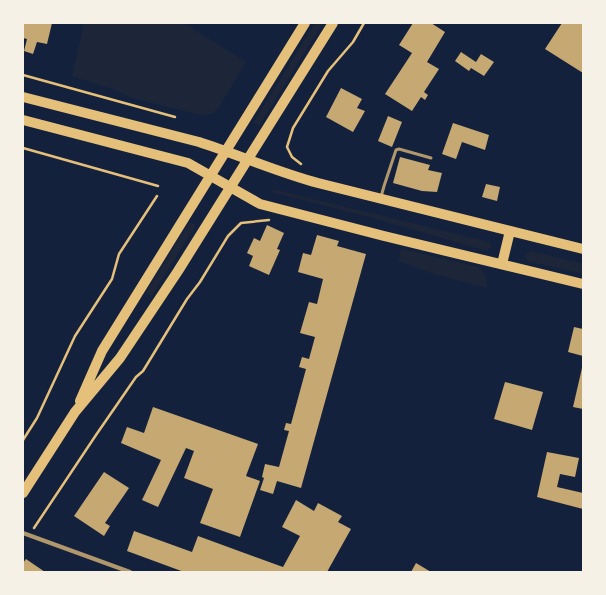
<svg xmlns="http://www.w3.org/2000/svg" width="606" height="595" font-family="Raleway,sans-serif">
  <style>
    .green { fill: #1d2539 }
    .building { fill: #c6a872 }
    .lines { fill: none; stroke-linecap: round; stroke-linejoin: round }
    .path { stroke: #e5c07b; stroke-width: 2.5 }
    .service { stroke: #b1986c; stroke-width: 3 }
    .minor { stroke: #b1986c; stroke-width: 4 }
    .primary { stroke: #e5c07b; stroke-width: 10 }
  </style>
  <rect width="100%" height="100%" fill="#14213d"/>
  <path class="green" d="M84,23H184L246,62L219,107L212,114L201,115L129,97L118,91L72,76Z
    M315,23H323L259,126L253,123Z
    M272,189L490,242L491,247L487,251L369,217L271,192Z
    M189,222L196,225L152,296L146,293Z
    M401,249L479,267L486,275L487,288L431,273L398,261Z
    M531,251L583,264V274L528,261L525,255Z"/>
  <path class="building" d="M23,23H52L47,44L37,42L33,54L24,51L27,39L23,38Z
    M413,23H431L445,32L427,62L439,69L424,92L428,95L425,100L421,97L412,111L385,94L412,53L399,45Z
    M562,23H583V73L545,49Z
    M461,52L476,62L481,54L494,62L484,76L471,68L469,71L455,61Z
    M341,88L362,99L357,108L365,111L353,132L326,117Z
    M388,116L402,122L392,147L378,141Z
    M453,123L489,135L485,150L462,142L456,159L442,154Z
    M400,157L430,165L428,170L442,173L437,192L422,191L393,183Z
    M486,184L500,187L497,201L482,197Z
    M267,225L284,233L277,249L280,250L269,275L249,266L253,256L247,253L254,238L260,241Z
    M317,235L339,241L337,246L366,254L301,488L277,481L273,494L260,490L264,478L262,477L265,464L279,467L289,431L284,430L286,423L291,424L306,369L299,367L302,357L309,359L315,337L300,333L309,302L317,304L323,279L298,272L303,253L311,255Z
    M574,327L583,329V356L568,352Z
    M582,368H583V409L573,407Z
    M505,382L543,392L532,430L494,419Z
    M153,407L258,444L246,476L260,481L240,537L200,523L213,489L184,478L194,451L186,448L158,507L142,500L161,460L121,443L127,427L144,433Z
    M547,452L579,458L575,477L560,474L557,487L583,493V509L537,497Z
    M104,472L129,488L105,523L110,526L104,536L74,516Z
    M296,500L314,511L318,503L342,516L338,522L351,529L327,572H184L127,551L134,531L192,552L198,536L283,567L300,536L282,527Z
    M26,559L45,572H23V563Z
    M416,563L431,572H411Z"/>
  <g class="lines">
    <path class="path" d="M23,75L175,117
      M23,148L158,186
      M301,164L292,157L287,147L293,128L328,71L353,42L364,23
      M23,440L37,418L75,336L112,279L119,254L157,196
      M34,528L96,435L136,377L143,371L187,299L200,282L228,236L241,223L269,220"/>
    <path class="service" d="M381,197L384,186L396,150L399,149L431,158"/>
    <path class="minor" d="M23,533L130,572"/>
    <path class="primary" d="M23,97L199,142C239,155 277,172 318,183L583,249
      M23,120L188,163L260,204L384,236L583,284
      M502,264L510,231
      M80,401L102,351L305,23
      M23,493L75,412L120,358L178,271L333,23"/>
  </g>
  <rect width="606" height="595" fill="none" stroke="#f6f1e7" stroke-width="48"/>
</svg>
